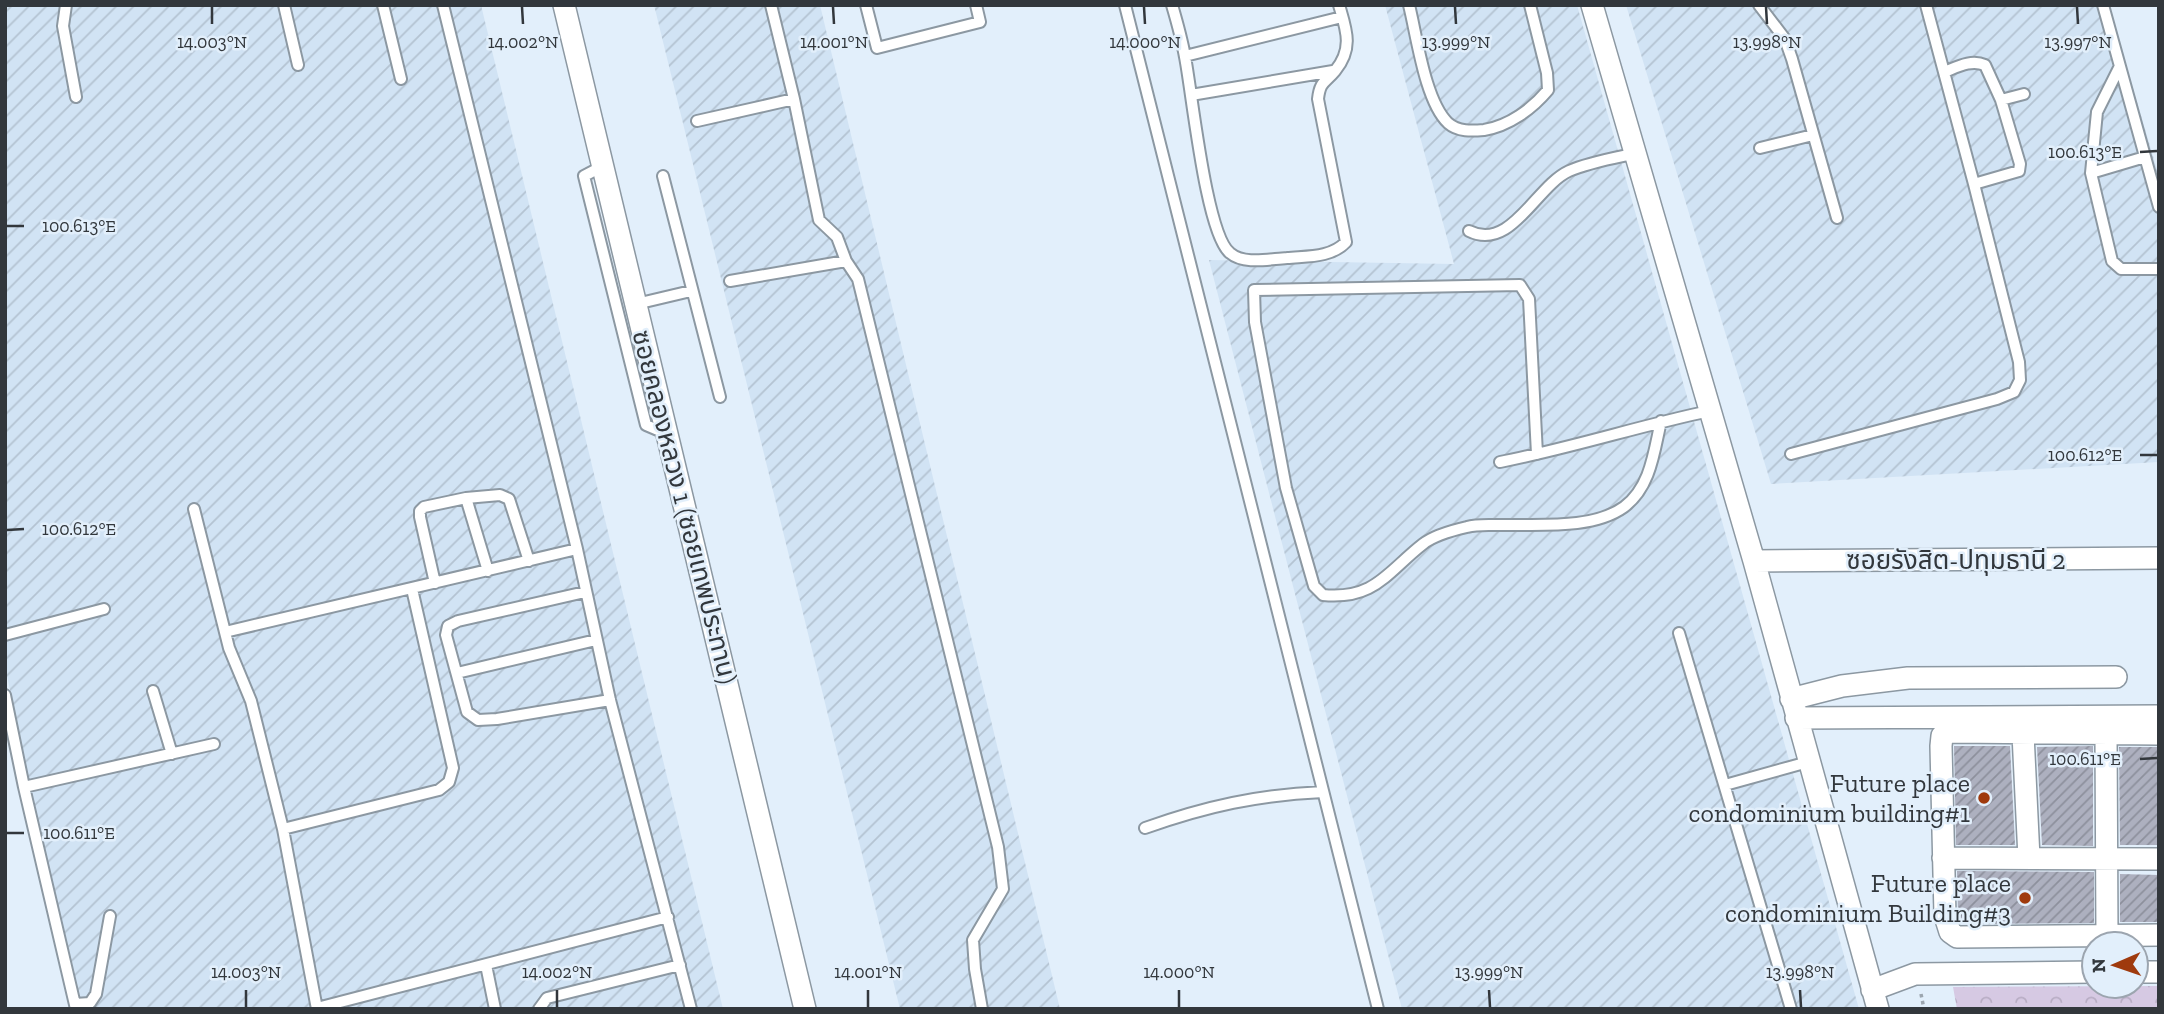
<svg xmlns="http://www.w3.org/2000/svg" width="2164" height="1014" font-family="'Zilla Slab','Noto Sans Thai',serif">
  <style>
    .industrial { fill: url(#industrial-furrows) }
    .park { fill: url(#park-crowns) }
    .building { fill: url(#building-hatch) }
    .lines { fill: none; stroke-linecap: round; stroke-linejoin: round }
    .service-casing { stroke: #8c98a2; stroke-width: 14 }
    .minor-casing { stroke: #8c98a2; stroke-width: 24 }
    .path { stroke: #9ca6af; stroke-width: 3.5; stroke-dasharray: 3.5 3.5; stroke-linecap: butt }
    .service { stroke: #fff; stroke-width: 10 }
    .minor { stroke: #fff; stroke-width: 21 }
    .ticks { fill: none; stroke: #32373c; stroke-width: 2.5 }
    .poi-dot { fill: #9f3a0d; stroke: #e2effb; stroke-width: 2.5 }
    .labels { text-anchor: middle; stroke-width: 5; stroke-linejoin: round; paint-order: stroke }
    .street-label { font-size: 26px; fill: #32373c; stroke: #e2effb }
    .poi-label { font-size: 26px; fill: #32373c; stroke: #e2effb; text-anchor: end }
    .ticks-label { font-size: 18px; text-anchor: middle; fill: #32373c; stroke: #e2effb; stroke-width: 5; stroke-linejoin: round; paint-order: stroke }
  </style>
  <defs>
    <pattern id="industrial-furrows" width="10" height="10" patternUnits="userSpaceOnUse" patternTransform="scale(1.75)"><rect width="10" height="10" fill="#d1e3f4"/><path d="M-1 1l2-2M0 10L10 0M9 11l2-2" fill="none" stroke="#b4c3d2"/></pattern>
    <pattern id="park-crowns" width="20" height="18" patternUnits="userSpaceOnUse" patternTransform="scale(1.75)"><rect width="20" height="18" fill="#d6c9e3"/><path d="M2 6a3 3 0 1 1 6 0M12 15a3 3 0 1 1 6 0" fill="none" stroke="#b8adc4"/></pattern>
    <pattern id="building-hatch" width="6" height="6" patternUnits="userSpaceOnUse" patternTransform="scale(1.75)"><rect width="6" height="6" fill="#adb0bf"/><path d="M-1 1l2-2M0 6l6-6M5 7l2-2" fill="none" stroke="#8d909c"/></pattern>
  </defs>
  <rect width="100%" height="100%" fill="#e2effb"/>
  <path class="industrial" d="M5,5H481L723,1009H76L5,666Z
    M654,5H820L1060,1009H900Z
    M1385,5H1577L1859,1009H1402L1209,260L1454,264Z
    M1626,5H2108L2159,176V462L1771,484Z"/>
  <path class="park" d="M2159,986V1009H1957L1953,987Z"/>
  <path class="building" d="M1954,746H2010L2015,845H1956Z
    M2093,746V846L2042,845L2037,747Z
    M2119,747H2159V845H2120Z
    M1957,871L2094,872V923L1961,924L1958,914Z
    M2120,874L2159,875V922H2120Z"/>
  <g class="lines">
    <g class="service-casing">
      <path id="service" d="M66,5L63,26L76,97
        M284,5L298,65
        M383,5L401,79
        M443,5L577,549L610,700L691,1009
        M771,5L794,99L819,220L837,237L846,261L858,279L998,847L1003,889L973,940L975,969L982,1009
        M866,5L877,48L980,22L976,5
        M1125,5L1378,1009
        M1172,5C1177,22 1182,40 1185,57C1192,92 1206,234 1230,253C1244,265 1269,259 1287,258C1307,256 1331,258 1346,242L1318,99C1320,81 1325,83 1335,71C1354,48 1346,29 1339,5
        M1409,5C1417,37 1425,101 1448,123C1458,132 1472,131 1484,130C1509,126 1532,109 1548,90L1547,73L1530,5
        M1759,5L1785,39L1792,59L1837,218
        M2103,5L2159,207
        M1185,56L1342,17
        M2119,68L2097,112L2091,173L2112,261L2121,269H2159
        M1944,72C1957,67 1971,59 1985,65L2001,100L2024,94
        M1191,95L1333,71
        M697,121L794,99
        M1760,148L1813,135
        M603,166L584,176L646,425L667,434
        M2091,173L2145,157
        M663,176L720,397
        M1974,184L2019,171L2020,164L2001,100
        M1469,231C1511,252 1536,186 1569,171C1589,162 1614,158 1637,153
        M730,281L846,261
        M636,304L691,291
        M1537,454L1529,299L1520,285L1254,290L1255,322L1286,488L1314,586L1323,595C1375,600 1387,572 1423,544C1433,536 1454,530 1467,527C1477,524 1489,525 1499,525C1538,524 1592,530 1624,507C1651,487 1654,451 1661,421
        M1791,454L1997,399L2014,392L2020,380L2019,362L1974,184L1926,5
        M1500,462C1571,448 1639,426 1709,411
        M466,498L500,495L509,499L529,561
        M194,509L229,648L251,701L283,829L439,790L449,782L453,768L412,589
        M435,583L420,517V511L424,507L466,498L488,571
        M585,592L458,621L448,626L446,635L467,712L478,720L497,719L610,700
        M225,632L577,549
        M1679,633L1791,1009
        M5,635L104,609
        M457,673L596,640
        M153,691L172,754
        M5,695L24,787L76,1009
        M1725,785L1808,762
        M24,787L214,744
        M1145,828C1207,806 1258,795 1323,792
        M283,829L317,1009
        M486,965L495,1009
        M75,1004L90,1003L96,994L110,916
        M317,1008L668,917
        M539,1009L547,998L680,965"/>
    </g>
    <g class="minor-casing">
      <path id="minor" d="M564,5L805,1009
        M1592,5L1754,561L1878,1009
        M1754,561L2159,558
        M1791,699L1842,686L1908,678L2116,677
        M1796,718L2159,716
        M2023,734L2029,858
        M2106,734L2107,936
        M2159,734L1950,732L1942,736L1941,746L1945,916L1950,932L1957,937L2159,935
        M1943,858L2159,859
        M2136,972H2159
        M1872,990L1915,974L2094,972"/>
    </g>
    <path class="path" d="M1921,994L1924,1009"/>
    <use href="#service" class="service"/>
    <use href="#minor" class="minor"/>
  </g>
  <path class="ticks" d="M212,7V24M522,7L523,24M833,7L834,24M1144,7L1145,24M1455,7L1456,24M1766,7L1767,24M2077,7L2078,24M2140,152L2157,151M7,226H24M2140,455H2157M7,530L24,529M2140,759L2157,758M7,833H24M246,990V1007M557,990V1007M868,990V1007M1179,990V1007M1489,990L1490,1007M1800,990L1801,1007"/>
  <g class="poi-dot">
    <circle cx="1984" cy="798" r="7"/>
    <circle cx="2025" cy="898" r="7"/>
  </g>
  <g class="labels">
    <g class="street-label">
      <text transform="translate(685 507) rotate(76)" y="9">ซอยคลองหลวง 1 (ซอยเทพประทาน)</text>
      <text x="1956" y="569">ซอยรังสิต-ปทุมธานี 2</text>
    </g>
    <g class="poi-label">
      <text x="1970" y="792">Future place<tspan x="1970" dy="30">condominium building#1</tspan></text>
      <text x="2011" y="892">Future place<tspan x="2011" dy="30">condominium Building#3</tspan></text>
    </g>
  </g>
  <g class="ticks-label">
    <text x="212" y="48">14.003°N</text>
    <text x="523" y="48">14.002°N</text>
    <text x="834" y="48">14.001°N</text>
    <text x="1145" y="48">14.000°N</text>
    <text x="1456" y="48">13.999°N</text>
    <text x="1767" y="48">13.998°N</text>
    <text x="2078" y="48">13.997°N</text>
    <text x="2085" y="158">100.613°E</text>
    <text x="79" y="232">100.613°E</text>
    <text x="2085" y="461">100.612°E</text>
    <text x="79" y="535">100.612°E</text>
    <text x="2085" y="765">100.611°E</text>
    <text x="79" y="839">100.611°E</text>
    <text x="246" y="978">14.003°N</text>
    <text x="557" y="978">14.002°N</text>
    <text x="868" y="978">14.001°N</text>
    <text x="1179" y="978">14.000°N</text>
    <text x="1489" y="978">13.999°N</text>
    <text x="1800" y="978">13.998°N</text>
  </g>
  <rect width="2164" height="1014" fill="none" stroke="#32373c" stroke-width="14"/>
  <g transform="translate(2115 965) rotate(268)"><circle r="33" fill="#e2effb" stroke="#9ca5af" stroke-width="2"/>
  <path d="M0-5L12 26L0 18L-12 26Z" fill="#9f3a0d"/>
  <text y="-10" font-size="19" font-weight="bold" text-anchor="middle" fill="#32373c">N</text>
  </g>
</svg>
